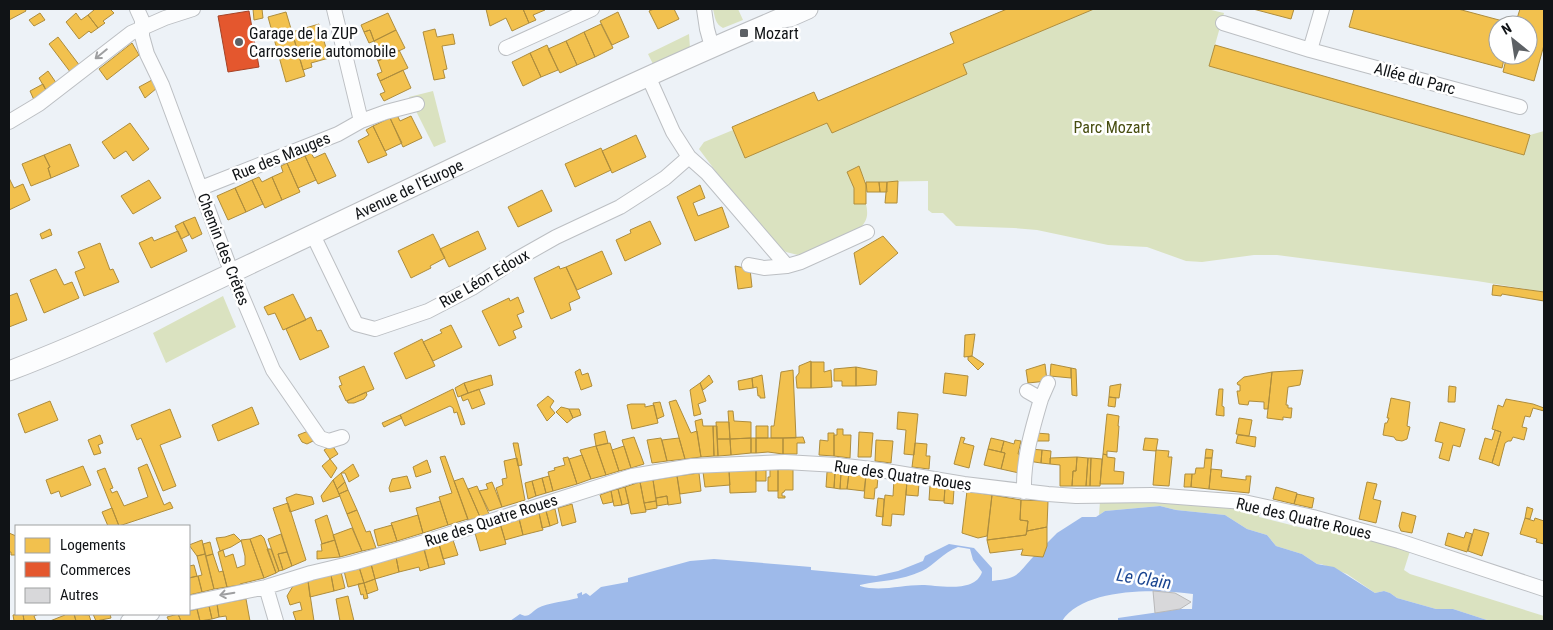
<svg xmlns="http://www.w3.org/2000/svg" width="1553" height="630" font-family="'Roboto Condensed',sans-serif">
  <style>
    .green { fill: #dae2c0 }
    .water { fill: #9ebaea; fill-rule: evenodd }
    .homes { fill: #f2c14e; stroke: #ae8d3d }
    .shops { fill: #e4572e; stroke: #a44327 }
    .building { fill: #d8d8da; stroke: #b8b8b9 }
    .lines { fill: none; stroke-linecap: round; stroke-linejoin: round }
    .street-casing { stroke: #bcbfc3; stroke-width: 16 }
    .secondary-casing { stroke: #bcbfc3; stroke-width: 21 }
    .street { stroke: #fcfdfe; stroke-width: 14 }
    .secondary { stroke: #fcfdfe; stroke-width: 19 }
    .oneway { stroke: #9e9fa1 }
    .poi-dot { fill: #5d6165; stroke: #fff; stroke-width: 2 }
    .labels { text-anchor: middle; stroke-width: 5; stroke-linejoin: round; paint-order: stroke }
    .poi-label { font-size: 16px; fill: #101316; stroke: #fff; text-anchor: start }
    .street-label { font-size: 16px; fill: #101316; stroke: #fff }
    .park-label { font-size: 16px; fill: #474d10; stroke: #fff }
    .water-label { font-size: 18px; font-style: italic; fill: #194490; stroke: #fff }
  </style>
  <rect width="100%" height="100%" fill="#edf2f7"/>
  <path class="green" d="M713,9H738L743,20L723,28C715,24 715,17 713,9Z
    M1094,9H1207L1224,13L1209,66L1524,155L1530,135L1544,131V292L1477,281L1277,255H1254L1202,262L1186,261L1147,247L1108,245L1037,230L1014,228L956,226L943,213H932L928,210V181L866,182L858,166L847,172L854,188V204H866C868,213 868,220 861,227L804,254L798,255L786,252L777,245L735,197L699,149L704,142L733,130L745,158L827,123L832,133L967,74L963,64Z
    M689,34L690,48L654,66L648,54Z
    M433,91L446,142L434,147L409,97Z
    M223,296L236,327L166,363L153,333Z
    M1100,501H1157L1260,510L1259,517L1311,530L1313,524L1410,551L1404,570L1410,574L1544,616V621H1490L1453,609H1436L1397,598L1390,593L1384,591L1375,593L1347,574L1321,564H1317L1302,554L1276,546L1267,535L1247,529L1225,515L1176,510L1160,506L1105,511L1099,515Z"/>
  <path class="water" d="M1160,506L1176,510L1225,515L1247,529L1267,535L1276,546L1302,554L1317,564L1334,567L1375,593L1384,591L1390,593L1397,598L1436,609H1453L1490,621H1118V618L1180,609H1192L1193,594C1158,589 1084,587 1062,621H510L520,614C529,619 531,612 538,608C547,603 567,601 578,598L577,594L582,592V595L586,593L590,596L601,587L628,582V578L690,561L714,559L799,566L811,567V570L876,576L898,571L923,561L925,556L949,544L974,548L992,568V581C1020,578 1016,575 1034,556L1043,557L1047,543L1057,533L1082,517H1096L1105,511ZM958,547L970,549L973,560L982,572C975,594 937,585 922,585C901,585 880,592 860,586V585C883,580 900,581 922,571C935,565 942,553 958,547Z"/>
  <path class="homes" d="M9,9H25L26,11L9,20Z
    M93,9H110L114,13L103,21L105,23L98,28L88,15L94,10Z
    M253,9H262L263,18L254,20Z
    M486,9H523L529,23L512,31L506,18L490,26Z
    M523,9H545V10L533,15L536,20L529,23Z
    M654,9H674L679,19L658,29L649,11Z
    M1007,9H1094L963,64L967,74L832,133L827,123L745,158L732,127L814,92L818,101L954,43L950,33Z
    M1253,9H1294L1291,19Z
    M1354,9H1458L1514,24L1498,25V55H1505L1502,68L1349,27Z
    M1520,9H1544V45L1534,81L1503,72L1507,55H1528V25H1515Z
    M286,12L305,76L286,82L268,17Z
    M618,12L629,37L612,45L600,21Z
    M40,13L45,20L34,26L29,20Z
    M76,13L81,20L88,15L98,28L91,33L89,31L79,39L66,22Z
    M388,13L396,30L374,41L370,30L364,32L361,25Z
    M319,24L329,58L311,63L312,67L303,70L292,32Z
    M601,24L613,48L595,57L584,32Z
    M435,29L437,37L453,34L455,44L442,46L447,69L443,70L445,78L434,80L423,32Z
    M370,30L374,41L369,43L364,32Z
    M396,30L405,48L378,61L374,54L380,52L374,41Z
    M584,32L595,57L577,65L566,41Z
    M58,37L80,66L71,73L49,44Z
    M566,41L577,65L560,73L548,49Z
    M132,43L139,55L107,80L99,69Z
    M547,45L558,70L541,77L530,53Z
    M1215,45L1530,135L1524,155L1209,66Z
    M399,50L408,68L380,81L377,74L382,72L378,61Z
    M530,53L541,77L523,86L512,62Z
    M403,70L411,88L384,101L380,94L385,92L380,81Z
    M48,71L57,84L47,92L39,78Z
    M152,80L157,88L145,98L139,87Z
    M43,84L47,92L34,100L30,91Z
    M397,115L400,121L411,116L422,138L403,147L390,118Z
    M390,118L402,143L385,151L373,126Z
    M130,123L149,149L133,161L126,151L114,159L102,142Z
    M373,126L387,155L368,163L358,141L369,135L366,130Z
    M636,135L646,157L612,173L602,151Z
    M70,144L79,166L51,178L48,168L50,167L44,155Z
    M601,148L611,170L575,187L565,164Z
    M311,153L314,158L325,153L336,176L318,184L305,156Z
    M44,155L50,167L48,168L51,178L31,186L22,164Z
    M305,156L316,180L298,188L287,163Z
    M287,163L300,192L282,200L272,177L283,172L281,166Z
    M859,166L866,185V204H854V188L847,172Z
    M259,177L262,182L272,177L282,200L265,208L252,180Z
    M9,178L14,188L23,184L30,200L9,210Z
    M149,180L161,198L133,214L121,196Z
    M252,180L263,204L246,212L235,188Z
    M898,181L897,203H885L887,182Z
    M866,182H879L880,192H867Z
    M879,182H887V192H880Z
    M700,185L705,198L693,203L698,216L722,207L729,227L695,241L677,197Z
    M235,188L246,212L228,220L217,196Z
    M542,190L552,211L518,227L508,207Z
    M195,217L202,234L192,239L183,222Z
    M650,221L661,244L625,261L616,240L631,233L630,230Z
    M183,222L189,235L181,239L175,226Z
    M50,229L52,235L42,239L40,234Z
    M178,231L187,251L151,268L139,243L152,237L154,241Z
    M478,231L486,249L449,267L440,249Z
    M433,234L445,258L430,266L431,268L411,278L398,251Z
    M883,236L898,253L860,285L854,253Z
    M100,243L110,270L113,269L119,282L84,296L75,272L85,268L78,252Z
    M602,251L612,274L577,290L566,267Z
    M559,266L560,269L566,267L580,298L569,303L571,310L551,319L534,278Z
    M735,266L750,269L752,287L738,289Z
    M56,269L64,285L72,282L79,298L44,313L30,280Z
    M1493,285L1544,292V301L1502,294L1501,296L1492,295Z
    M17,293L27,320L9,327V296Z
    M293,294L306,320L283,330L275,313L268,315L264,307Z
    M518,297L524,312L517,315L522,327L513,331L516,338L499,346L482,311L509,298L510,301Z
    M311,317L317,331L321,330L329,347L300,360L286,329Z
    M451,325L462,347L433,361L423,342L442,333L440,330Z
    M975,334L972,356L964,357L965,335Z
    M422,339L435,366L406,379L394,353Z
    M972,356L984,364L978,370L968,360V357Z
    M811,361V388H797L796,377L799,373V366Z
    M811,362H824V372L831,370L832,387L811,388Z
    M1045,364L1047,381L1028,383L1026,370Z
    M1051,364L1071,368V378L1050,376Z
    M364,366L374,389L346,401L339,386L342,385L339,377Z
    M856,367V386H842V381H834V369Z
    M856,367L877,371L876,385L856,386Z
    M1071,368L1076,369L1077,396L1072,395Z
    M580,369L582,375L588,373L592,386L581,390L575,372Z
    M793,370L796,438H771V426H774L781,372Z
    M1303,370L1300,385L1288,387L1286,405H1288V408H1292L1291,418L1283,417V420L1267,418L1272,372Z
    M1272,372L1268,409H1264V402L1249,401L1248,405L1239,404L1237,391H1240V385H1238L1237,383L1244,377Z
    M945,373L968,376L966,396L943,393Z
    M491,375L493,385L468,393L464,383Z
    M709,375L713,382L703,390L700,383Z
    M762,375L765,398H760V396H758L757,387L753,388L752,378Z
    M752,378L753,388L739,390L738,381Z
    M464,383L468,393L458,397L455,388Z
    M700,383L706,401L698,404L701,414L694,416L690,390Z
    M1121,384L1119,398L1109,397L1110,386Z
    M1449,386L1456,387L1455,402H1448Z
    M453,389L465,424L461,425L457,412L454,413L453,408L450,406L405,426L400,415Z
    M479,389L485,404L472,409L468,399L463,401L461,396Z
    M1219,389H1223L1222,406L1224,407V416L1216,415Z
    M366,392L367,395L364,399L354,403H348L347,401Z
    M548,396L554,401L550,407L555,413L547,421L537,405Z
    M1109,397L1116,398L1115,407L1108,406Z
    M1391,398L1410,402L1407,426L1410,427L1407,439L1402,441L1396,440L1394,437L1383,435L1385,423H1387L1389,418H1387Z
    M1506,399L1533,404L1544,408V411L1533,408L1530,417L1525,416L1522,427L1527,428L1524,440L1513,437L1511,441H1508L1505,443L1499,466L1492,463L1501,432L1492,429L1498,405L1503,407Z
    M676,400L691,433L697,431L701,457L685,459L669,402Z
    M50,401L58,420L25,433L18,414Z
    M660,402L664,416L657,419L653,403Z
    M631,404H645V407L654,405L658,423L632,429L627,405Z
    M252,407L259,424L218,441L212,425Z
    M561,407L569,409L573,418L567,423L556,412Z
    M170,409L181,437L160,445L176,486L163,491L141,438L137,440L131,425Z
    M569,409H579L581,415L573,418Z
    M728,411H733L734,421L751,422V438L730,439Z
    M898,412L918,414L914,455L904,454L906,430L897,429Z
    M1107,414L1119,416L1118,426H1119L1117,452L1107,451V455L1103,454Z
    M400,415L402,418L384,427L382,423Z
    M1239,418L1252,420L1249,436L1236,434Z
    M702,419L703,426H713L714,456L701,457L695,421Z
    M716,422H729L730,439H717Z
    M1440,422L1465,429L1460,447L1453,445L1449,461L1439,458L1443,443L1435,441Z
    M713,426H717L718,456H714Z
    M756,426H768V438H756Z
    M837,429H843V435H851L850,458L834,456V435H837Z
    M311,430L317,439L307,444L302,442L298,435Z
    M1495,430L1501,432L1492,463L1479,459L1485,438L1492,440Z
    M605,431L608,443L596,446L594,434Z
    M859,432L873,433L871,457H858Z
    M828,433H834V456L819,455L820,440L828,441Z
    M1036,433L1049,434V441H1035Z
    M100,435L103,443L98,445L101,453L94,455L88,440Z
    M1238,435L1256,437L1255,447L1236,443Z
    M634,437L644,464L631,468L622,440Z
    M803,437L805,443H797V454H783V438Z
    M961,437L965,438L963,443L974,446L969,468L954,464Z
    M661,438L667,461L652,463L647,440Z
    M679,438L685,459L667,461L662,440Z
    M751,438H756V453H751Z
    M751,438V453L731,455L730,439Z
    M756,438H783V454L768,452L756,453Z
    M991,438L1004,441L1001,452L988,449Z
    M1145,438L1158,439L1156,451L1143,450Z
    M717,439H730L731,455L718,456Z
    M876,440L893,441L891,463L875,461Z
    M1015,440L1021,441L1018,454L1024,455L1019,473L1001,469L1005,453L1001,452L1004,441L1014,444Z
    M513,443H518L522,465L518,466Z
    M610,443L619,471L606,475L596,446Z
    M915,443L927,444L926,456H930L929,469L912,467Z
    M332,445L338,454L330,459L324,450Z
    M596,446L606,475L591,479L580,450Z
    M624,446L631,468L619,471L612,450Z
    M988,449L1005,453L1001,469L984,465Z
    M1030,449L1042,450L1041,463L1028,461Z
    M1206,449L1213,450L1212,458H1205Z
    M1042,450L1051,451L1050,464L1041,463Z
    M1156,450L1169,451L1168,457H1172L1169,486L1153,485Z
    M1103,454L1107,455V457L1115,458L1114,471L1124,472L1123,484H1100Z
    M582,455L591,479L577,484L569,459Z
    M445,456L468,519L448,525L439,497L452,493L440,457Z
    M568,457L577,484L553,491L548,472L555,470L554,468L565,465L563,458Z
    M1077,457L1088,458L1086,486H1072L1073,471H1076Z
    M1077,457L1076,471H1073L1072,486H1060V465L1050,464V458Z
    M517,458L525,500L502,507L496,488L503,485L502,479L507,478L504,461Z
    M1088,458H1091L1090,486H1086Z
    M1091,458L1102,459L1100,486H1090Z
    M1205,458H1212L1209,489L1191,487L1192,474H1195L1196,468H1204Z
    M330,459L337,468L331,478L322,466Z
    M427,460L431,472L416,477L413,467Z
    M147,464L164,505L170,502L173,508L119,526L97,471L105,468L113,488L110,489L112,493L117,491L124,506L148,497L138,468Z
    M353,464L359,476L349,482L345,473H341Z
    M83,466L91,485L61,497L59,491L51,494L46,480Z
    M756,468H766V481H756Z
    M756,468V492L730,493L729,470Z
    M770,468L778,469V491H768V477H770Z
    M778,469H793V490H785L784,492L782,493V496H785V498H778Z
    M1211,469L1222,470L1221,477L1246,480V476H1251L1249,493L1209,489Z
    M729,470L730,485L705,487L703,472Z
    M827,472H835L834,488L826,487Z
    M835,472L841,473L840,489L834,488Z
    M341,473L345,482L337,489L333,480Z
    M699,473L701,491L680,494L677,476Z
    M841,473H849L847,489H840Z
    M849,473L866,475L864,491L847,489Z
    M1185,474H1192L1191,487H1184Z
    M866,475L878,477L877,488H875L874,499L864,498Z
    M407,476L411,488L390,492L389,488L392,479Z
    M549,476L553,491L546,493L542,478Z
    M677,476L681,503L668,505L667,496L656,498L653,480Z
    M463,478L480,517L468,520L454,481Z
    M542,478L546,493L536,496L532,481Z
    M894,479L907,481L904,515L892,514L891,526L882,525L885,495L893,496Z
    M333,480L340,496L323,502L321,496Z
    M653,480L656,501L644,503L640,482Z
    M532,481L536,496L528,499L525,483Z
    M907,481L919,483L918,496L906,495Z
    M345,482L348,490L339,494L337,489Z
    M492,482L502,507L489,511L479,491L488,489L486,484Z
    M640,482L646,512L631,514L625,487Z
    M1367,482L1377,484L1373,499L1381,501L1376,523L1359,519Z
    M930,485L945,487L944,501L929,500Z
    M477,486L489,514L480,517L468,489Z
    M625,487L629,503L622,505L618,489Z
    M945,487L954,489L953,504L944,503Z
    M1276,487L1297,493L1294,504L1273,499Z
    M618,489L622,505L614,506L611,491Z
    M348,490L357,510L347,514L339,494Z
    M611,491L613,502L603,504L600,495Z
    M967,491L992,495L987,536L978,538L962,533Z
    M296,494L312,497L314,504L290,512L286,498Z
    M1297,494L1314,498L1312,508L1294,504Z
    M992,495L1021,500L1020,520L1028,521L1026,535L987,540Z
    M667,496L668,504L657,506L656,498Z
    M878,498L884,499L883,517L876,516Z
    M1021,500L1048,501L1047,527L1027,531L1028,521L1020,520Z
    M440,501L448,525L423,533L416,508Z
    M656,501L657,508L646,510L644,503Z
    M288,503L306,560L292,566L273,508Z
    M572,504L576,522L562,526L558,508Z
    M1527,507L1533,509L1530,519L1525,518Z
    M112,508L119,526H108L102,512Z
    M555,509L558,523L550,526L546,511Z
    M357,510L366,532L370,531L376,548L362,551L347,514Z
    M546,511L550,526L542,528L539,513Z
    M1402,512L1416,516L1412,533L1401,531L1399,526Z
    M539,513L543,530L523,535L519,519Z
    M327,515L335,540L322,544L315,520Z
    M418,515L423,533L397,541L391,523Z
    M519,518L523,535L505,540L500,524Z
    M1525,518L1534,521L1535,518L1544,521V544L1536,542L1537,539L1520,534Z
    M392,525L397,541L378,546L374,530Z
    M501,526L506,544L480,551L475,533Z
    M1047,527V546L1043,557L1021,555L1023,549L990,553L987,540L1026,535L1027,531Z
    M352,528L362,551L340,557L333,535Z
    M1474,529L1489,533L1482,556L1468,551Z
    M1466,532L1472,534L1467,552L1445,545L1448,533L1464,538Z
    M9,533L16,536V555H11V552H9Z
    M234,534L241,541L231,547L220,551L216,538L225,537Z
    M281,534L287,552L278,554L283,570L279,571L268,539Z
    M261,535L264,538L276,573L264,578L250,539Z
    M250,539L264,578L240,584V585L227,587L218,552L223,550L225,557L233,554L237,568L245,565V556L241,540Z
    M202,540L205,554L197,556L189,545Z
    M335,540L340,557L317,559V551H322L321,544Z
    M453,540L458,555L443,559L439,544Z
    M210,542L213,554L206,556L203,544Z
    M439,544L445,564L429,568L424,548Z
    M267,549H271L279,571L276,573Z
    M424,550L429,568L420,571L419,567L399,572L396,557Z
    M287,552L292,566L283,570L278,554Z
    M205,554L214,589L202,592L198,576L202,575L197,556Z
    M213,554L219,572L223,571L227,587L214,589L206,556Z
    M396,557L399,572L375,579L371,564Z
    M371,564L375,579L364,583L359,567Z
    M194,565L197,576L189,578V566Z
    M359,567L364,583L348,587L344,571Z
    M341,572L345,588L334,591L331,575Z
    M331,575L334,591L310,597L308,581Z
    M198,576L202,592L189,595V578Z
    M375,579L378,590L367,594L364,583Z
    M308,581L314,621H296L293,612L302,610L300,602L290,605L287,596L293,586Z
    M364,583L368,598L364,599L363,594L361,595L358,584Z
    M348,596L354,621H340L336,599Z
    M246,599L250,621H227L226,616L219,617L217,604Z
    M217,604L219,617L212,619L209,606Z
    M209,606L212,619L200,621L197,609Z
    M197,609L200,621H181L178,614H189V611Z
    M23,614H39L34,616L36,621H24Z
    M23,614L24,621H14L13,615Z
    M64,614H74L76,621H50L65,615Z
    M74,614L89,615L91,621H76Z
    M93,614H110L111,618L96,621Z
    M178,614L181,621H169L167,617Z"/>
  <path class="shops" d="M249,11L259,67L228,72L218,16Z"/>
  <path class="building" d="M1153,591L1175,593L1191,602L1180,609L1155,613Z"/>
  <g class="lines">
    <g class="street-casing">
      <path id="street" d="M137,9L142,20V36L147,54L162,85L228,263L273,370L320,438L329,441L342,437
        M334,9L361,121
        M704,9L707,29L712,47
        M1223,23L1310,50L1520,107
        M506,48L592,9
        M1310,50L1322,9
        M648,76L673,132L689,157L707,173L787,266
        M9,122L39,104L131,33L165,18L193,9
        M201,188L338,134L361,121L386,112L417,104
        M313,235L356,324L375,329L428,311L472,288L517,259L556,237L620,207L665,178L689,157
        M749,265L764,268L787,266L801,262L867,232
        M1041,399L1048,383
        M1024,492C1023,459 1032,430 1041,399L1027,391
        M266,587L276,621
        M189,603L266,587L311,573L353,563L428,541L632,476L692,466L785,462L837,465L880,470L964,484L1048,494L1076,496L1152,495L1244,502L1313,517L1399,541L1544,589
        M128,621L152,614"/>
    </g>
    <g class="secondary-casing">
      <g id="secondary">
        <path id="s1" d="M9,371C108,333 204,286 301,240C460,165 618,87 781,18L790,17L808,9"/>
      </g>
    </g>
    <use href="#street" class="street"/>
    <use href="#secondary" class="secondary"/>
  </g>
  <defs><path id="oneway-shaft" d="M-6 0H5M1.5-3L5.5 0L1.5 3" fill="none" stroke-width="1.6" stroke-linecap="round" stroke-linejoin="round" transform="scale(1.25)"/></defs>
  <g class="oneway">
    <use href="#oneway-shaft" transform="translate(101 54) rotate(141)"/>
    <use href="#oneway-shaft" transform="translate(227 594) rotate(170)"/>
  </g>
  <g class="poi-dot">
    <rect x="739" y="28" width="10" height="10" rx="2.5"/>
    <circle cx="239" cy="42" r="5"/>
  </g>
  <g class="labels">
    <g class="poi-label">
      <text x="249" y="39">Garage de la ZUP<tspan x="249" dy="18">Carrosserie automobile</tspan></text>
      <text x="754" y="39">Mozart</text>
    </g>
    <g class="street-label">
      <text transform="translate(1415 78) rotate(15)" y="6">Allée du Parc</text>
      <text transform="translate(281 156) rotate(-22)" y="6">Rue des Mauges</text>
      <text dy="6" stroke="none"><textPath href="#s1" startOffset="439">Avenue de l'Europe</textPath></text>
      <text transform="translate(224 249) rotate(69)" y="6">Chemin des Crêtes</text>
      <text transform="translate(484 278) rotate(-30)" y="6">Rue Léon Edoux</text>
      <text transform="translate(903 475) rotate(8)" y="6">Rue des Quatre Roues</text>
      <text transform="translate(1304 518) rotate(13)" y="6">Rue des Quatre Roues</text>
      <text transform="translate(491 520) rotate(-18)" y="6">Rue des Quatre Roues</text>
    </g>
    <g class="park-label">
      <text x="1112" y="133">Parc Mozart</text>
    </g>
    <g class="water-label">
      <text transform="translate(1144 579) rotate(9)" y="6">Le Clain</text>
    </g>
  </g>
  <rect width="1553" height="630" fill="none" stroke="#101316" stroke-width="20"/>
  <rect x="15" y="525" width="175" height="90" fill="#ffffff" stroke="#9fa1a2"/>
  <rect x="25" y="538" width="25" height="15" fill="#f2c14e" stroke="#9fa1a2"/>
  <text x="60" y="550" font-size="15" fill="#101316">Logements</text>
  <rect x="25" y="562" width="25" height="15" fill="#e4572e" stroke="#9fa1a2"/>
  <text x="60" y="575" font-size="15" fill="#101316">Commerces</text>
  <rect x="25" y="588" width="25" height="15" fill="#d8d8da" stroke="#9fa1a2"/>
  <text x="60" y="600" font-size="15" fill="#101316">Autres</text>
  <g transform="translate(1513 40) rotate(330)"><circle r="24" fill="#ffffff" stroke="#9fa1a2"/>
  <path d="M0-4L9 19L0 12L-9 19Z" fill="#5d6165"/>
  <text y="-8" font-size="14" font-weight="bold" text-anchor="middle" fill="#101316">N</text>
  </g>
</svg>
